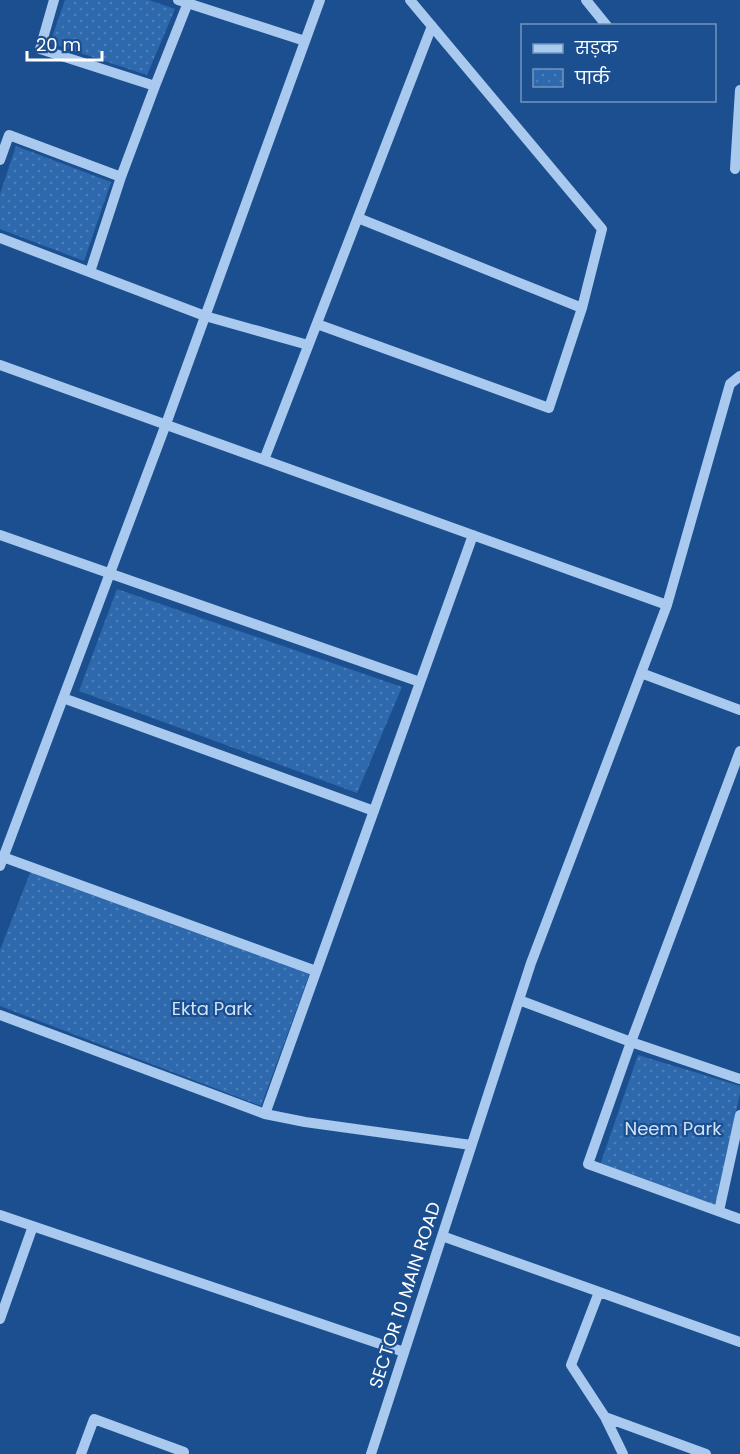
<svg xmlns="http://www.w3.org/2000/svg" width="740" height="1454" font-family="Poppins,'Noto Sans Devanagari',sans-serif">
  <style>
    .park { fill: url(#park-dots) }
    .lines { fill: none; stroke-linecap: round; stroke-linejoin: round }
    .minor { stroke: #a9c9ee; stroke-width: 10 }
    .labels { text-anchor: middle; stroke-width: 4.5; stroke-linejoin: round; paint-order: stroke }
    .park-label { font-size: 18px; fill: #cfe3fa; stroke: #1b4f8f }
    .street-label { font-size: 18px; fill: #fff; stroke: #1b4f8f }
  </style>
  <defs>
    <pattern id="park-dots" width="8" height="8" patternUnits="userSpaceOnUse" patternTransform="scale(1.5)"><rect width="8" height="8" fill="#2e69ad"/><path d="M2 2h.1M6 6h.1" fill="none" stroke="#4d80b9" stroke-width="1.8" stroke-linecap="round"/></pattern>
  </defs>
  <rect width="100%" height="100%" fill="#1b4f8f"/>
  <path class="park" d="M65,0H149L175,9L147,75L50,43Z
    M16,146L111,182L84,261L0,229V194Z
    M117,589L402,687L357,793L79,691Z
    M32,868L312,967L261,1106L0,1006V950Z
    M638,1055L740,1086V1093L716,1206L600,1165Z"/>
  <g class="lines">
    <path class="minor" d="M54,0L40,49L155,86
      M178,0L305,41
      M586,0L607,26
      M0,160L9,135L121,177L90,272
      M735,169L740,90
      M121,177L155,86L189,0
      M358,218L582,308
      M0,238L205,316L308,345
      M317,324L549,408L582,308L602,229L410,0
      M0,365L667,605
      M264,460L432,26
      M0,535L420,682
      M641,673L740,710
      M63,698L374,811
      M740,751L631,1042L740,1079
      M3,857L316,971
      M0,866L166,424L320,0
      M519,1000L631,1042L588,1164L740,1219
      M0,1015L265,1114L473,535
      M265,1114L305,1122L471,1145
      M719,1211L740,1115
      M0,1215L404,1352
      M442,1236L740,1342
      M599,1292L571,1365L605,1417L623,1454
      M0,1319L33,1226
      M605,1417L706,1454
      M81,1454L94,1419L184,1452L183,1454
      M371,1454L531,963L667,605L730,384L740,376"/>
  </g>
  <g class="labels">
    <g class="park-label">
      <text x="212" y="1015">Ekta Park</text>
      <text x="673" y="1135">Neem Park</text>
    </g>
    <g class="street-label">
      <text transform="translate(405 1295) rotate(-72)" y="6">SECTOR 10 MAIN ROAD</text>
    </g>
  </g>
  <rect x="521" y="24" width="195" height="78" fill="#1b4f8f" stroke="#7695bc" stroke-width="1.5"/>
  <rect x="533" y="44" width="30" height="9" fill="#a9c9ee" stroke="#7695bc" stroke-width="1.5"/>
  <text x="575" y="54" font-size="18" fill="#ffffff">सड़क</text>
  <rect x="533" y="69" width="30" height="18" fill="url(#park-dots)" stroke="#7695bc" stroke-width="1.5"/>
  <text x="575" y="84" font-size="18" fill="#ffffff">पार्क</text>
  <path d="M27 51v9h75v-9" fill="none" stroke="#ffffff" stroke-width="3"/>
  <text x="36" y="51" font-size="18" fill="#ffffff" stroke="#1b4f8f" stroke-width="4.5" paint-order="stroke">20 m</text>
</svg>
